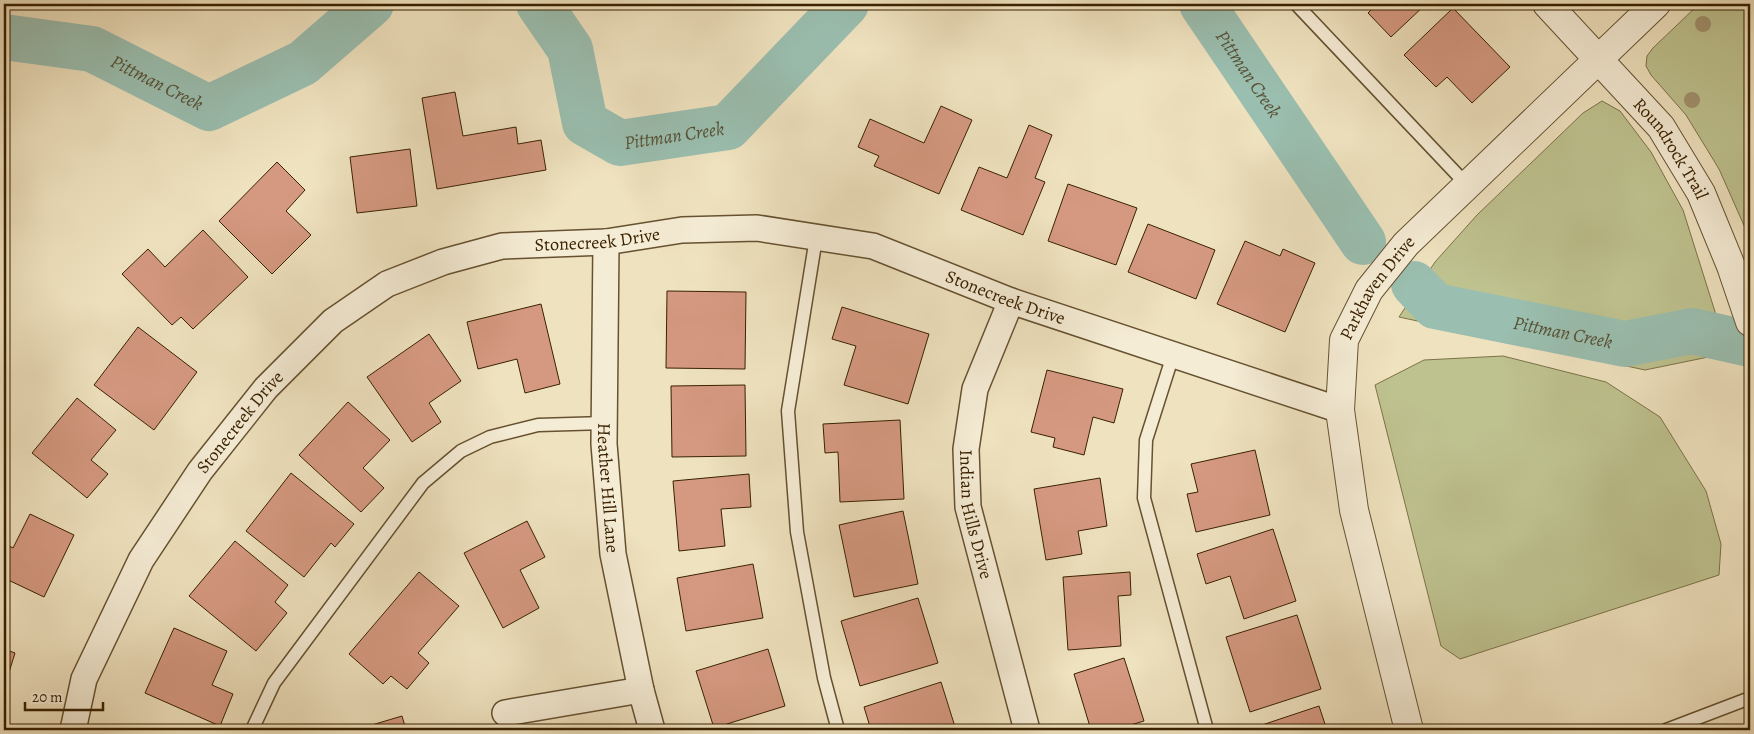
<svg xmlns="http://www.w3.org/2000/svg" width="1754" height="734" font-family="Alegreya,serif">
  <style>
    .green { fill: #bec28f; stroke: #7c7248 }
    .lines { fill: none; stroke-linecap: round; stroke-linejoin: round }
    .river { stroke: #9abeaf; stroke-width: 46 }
    .building { fill: #d59981; stroke: #392100 }
    .service-casing { stroke: #665130; stroke-width: 15 }
    .minor-casing { stroke: #665130; stroke-width: 28 }
    .tertiary-casing { stroke: #665130; stroke-width: 30 }
    .service { stroke: #f5ecd5; stroke-width: 12 }
    .minor { stroke: #f5ecd5; stroke-width: 25 }
    .tertiary { stroke: #f5ecd5; stroke-width: 28 }
    .tree { fill: #a1926e }
    .labels { text-anchor: middle; stroke-width: 4.5; stroke-linejoin: round; paint-order: stroke }
    .street-label { font-size: 18px; fill: #392100; stroke: #f5ecd5 }
    .water-label { font-size: 19px; font-style: italic; fill: #565035; stroke: #f5ecd5 }
  </style>
  <rect width="100%" height="100%" fill="#efe2bf"/>
  <filter id="stains"><feTurbulence type="fractalNoise" baseFrequency=".004" numOctaves="4"/><feColorMatrix values="0 0 0 0 .2 0 0 0 0 .09 0 0 0 0 .02 0 0 0 .5 -.17"/></filter>
  <radialGradient id="worn" r=".72"><stop offset=".6" stop-color="#630" stop-opacity="0"/><stop offset="1" stop-color="#630" stop-opacity=".3"/></radialGradient>
  <path class="green" d="M1699,4H1750V239L1719,169L1686,115L1651,75L1646,66L1647,56L1653,48Z
    M1602,101L1620,111L1651,152L1683,210L1728,353L1645,370L1399,317L1435,262L1477,215L1583,113Z
    M1503,356L1606,382L1660,417L1706,491L1721,544L1719,575L1460,659L1441,646L1375,385L1424,360Z"/>
  <g class="lines">
    <g class="river">
      <path id="s1" d="M539,4L570,49L585,123L620,143L728,127L846,4"/>
      <path id="s2" d="M1202,4L1363,242"/>
      <path id="s3" d="M4,37L92,49L209,108L303,63L371,4"/>
      <path id="s4" d="M1414,284L1435,306L1625,344L1692,331L1750,344"/>
    </g>
  </g>
  <path class="building" d="M1377,4H1426L1391,37L1368,13Z
    M1453,8L1510,67L1472,103L1447,77L1436,87L1404,55Z
    M455,92L463,136L516,127L518,144L541,140L546,170L437,189L422,98Z
    M941,106L972,120L939,194L874,166L879,156L858,147L870,119L924,143Z
    M1029,125L1052,135L1035,178L1045,182L1023,235L961,210L979,167L1007,178Z
    M410,149L417,206L357,213L350,157Z
    M277,162L305,190L286,211L311,235L272,274L219,221Z
    M1068,184L1137,208L1116,265L1048,241Z
    M1148,224L1215,250L1196,299L1128,272Z
    M203,230L248,277L193,329L181,317L172,325L122,274L148,249L165,267Z
    M1245,241L1280,256L1283,249L1315,263L1285,332L1217,304Z
    M667,291L746,292L745,369L666,368Z
    M541,304L560,384L525,393L517,359L478,369L467,322Z
    M842,307L929,334L908,404L844,385L856,346L832,339Z
    M138,327L197,372L154,430L94,385Z
    M429,334L461,381L429,403L441,422L412,442L367,377Z
    M1047,370L1123,389L1114,423L1093,417L1084,455L1053,447L1055,438L1031,432Z
    M745,385L746,456L672,457L671,386Z
    M77,398L116,430L91,460L108,474L87,498L32,453Z
    M348,402L390,440L363,468L384,488L361,512L299,455Z
    M900,420L904,499L840,502L838,452L825,453L823,424Z
    M1255,450L1270,515L1196,532L1187,494L1198,492L1191,464Z
    M291,473L354,524L335,547L331,543L304,577L246,531Z
    M749,474L751,507L721,509L725,546L679,551L673,481Z
    M1100,478L1107,526L1078,531L1082,554L1046,560L1034,489Z
    M903,511L918,584L854,597L839,525Z
    M30,514L74,535L44,597L4,578V543L13,548Z
    M527,521L545,557L520,570L539,608L503,628L464,553Z
    M1273,529L1296,601L1244,619L1230,576L1206,584L1197,554Z
    M235,541L288,585L275,602L287,613L256,651L189,596Z
    M753,564L763,618L686,631L677,578Z
    M419,572L459,606L418,653L429,663L407,689L391,676L383,684L349,654Z
    M1130,572L1131,595L1118,596L1121,646L1068,650L1063,577Z
    M918,598L938,663L860,686L841,621Z
    M1297,615L1321,689L1250,712L1226,637Z
    M174,628L227,651L212,685L233,694L220,726L145,693Z
    M4,649L15,653L6,682L4,681Z
    M768,649L785,706L714,728L696,671Z
    M1124,658L1144,721L1114,730H1091L1074,674Z
    M941,682L956,730H871L864,707Z
    M1319,706L1327,730H1247Z
    M402,716L406,730H355Z"/>
  <g class="lines">
    <g class="service-casing">
      <path id="service" d="M1296,4L1468,186
        M816,238L788,411L797,532L824,678L838,730
        M1173,355L1146,440L1144,498L1207,730
        M252,730L274,683L423,483L461,451L490,437L538,425L605,423
        M1666,730L1750,698"/>
    </g>
    <g class="minor-casing">
      <g id="minor">
        <path id="s5" d="M606,242L604,444L613,554L641,690L652,730"/>
        <path id="s6" d="M1011,301L975,389L966,449L968,507L1027,730"/>
        <path d="M505,713L641,690"/>
        <path id="s7" d="M73,730L84,679L141,560L200,471L266,388L333,321L387,284L443,262L502,246L606,242L682,230L757,228L873,246L1011,301L1340,410"/>
      </g>
    </g>
    <g class="tertiary-casing">
      <g id="tertiary">
        <path id="s8" d="M1547,4L1661,127L1701,193L1731,266L1750,322"/>
        <path id="s9" d="M1409,730L1354,510L1340,410L1344,340L1369,290L1406,244L1656,4"/>
      </g>
    </g>
    <use href="#service" class="service"/>
    <use href="#minor" class="minor"/>
    <use href="#tertiary" class="tertiary"/>
  </g>
  <g class="tree">
    <circle cx="1703" cy="24" r="8"/>
    <circle cx="1692" cy="100" r="8"/>
  </g>
  <g class="labels">
    <g class="street-label">
      <text dy="6" stroke="none"><textPath href="#s8" startOffset="191">Roundrock Trail</textPath></text>
      <text dy="6" stroke="none"><textPath href="#s7" startOffset="774">Stonecreek Drive</textPath></text>
      <text dy="6" stroke="none"><textPath href="#s9" startOffset="460">Parkhaven Drive</textPath></text>
      <text dy="6" stroke="none"><textPath href="#s7" startOffset="1194">Stonecreek Drive</textPath></text>
      <text dy="6" stroke="none"><textPath href="#s7" startOffset="354">Stonecreek Drive</textPath></text>
      <text dy="6" stroke="none"><textPath href="#s5" startOffset="246">Heather Hill Lane</textPath></text>
      <text dy="6" stroke="none"><textPath href="#s6" startOffset="222">Indian Hills Drive</textPath></text>
    </g>
    <g class="water-label">
      <text dy="7" stroke="none"><textPath href="#s2" startOffset="84">Pittman Creek</textPath></text>
      <text dy="7" stroke="none"><textPath href="#s3" startOffset="162">Pittman Creek</textPath></text>
      <text dy="7" stroke="none"><textPath href="#s1" startOffset="225">Pittman Creek</textPath></text>
      <text dy="7" stroke="none"><textPath href="#s4" startOffset="161">Pittman Creek</textPath></text>
    </g>
  </g>
  <rect width="1754" height="734" fill="none" stroke="#efe2bf" stroke-width="20"/>
  <rect x="5" y="5" width="1744" height="724" fill="none" stroke="#392100" stroke-width="2.5"/>
  <rect x="10" y="10" width="1734" height="714" fill="none" stroke="#392100"/>
  <path d="M25 702v8h78v-8" fill="none" stroke="#392100" stroke-width="2.5"/>
  <text x="32" y="702" font-size="15" fill="#392100" stroke="#f5ecd5" stroke-width="4" paint-order="stroke">20 m</text>
  <rect width="100%" height="100%" filter="url(#stains)"/>
  <rect width="100%" height="100%" fill="url(#worn)"/>
</svg>
